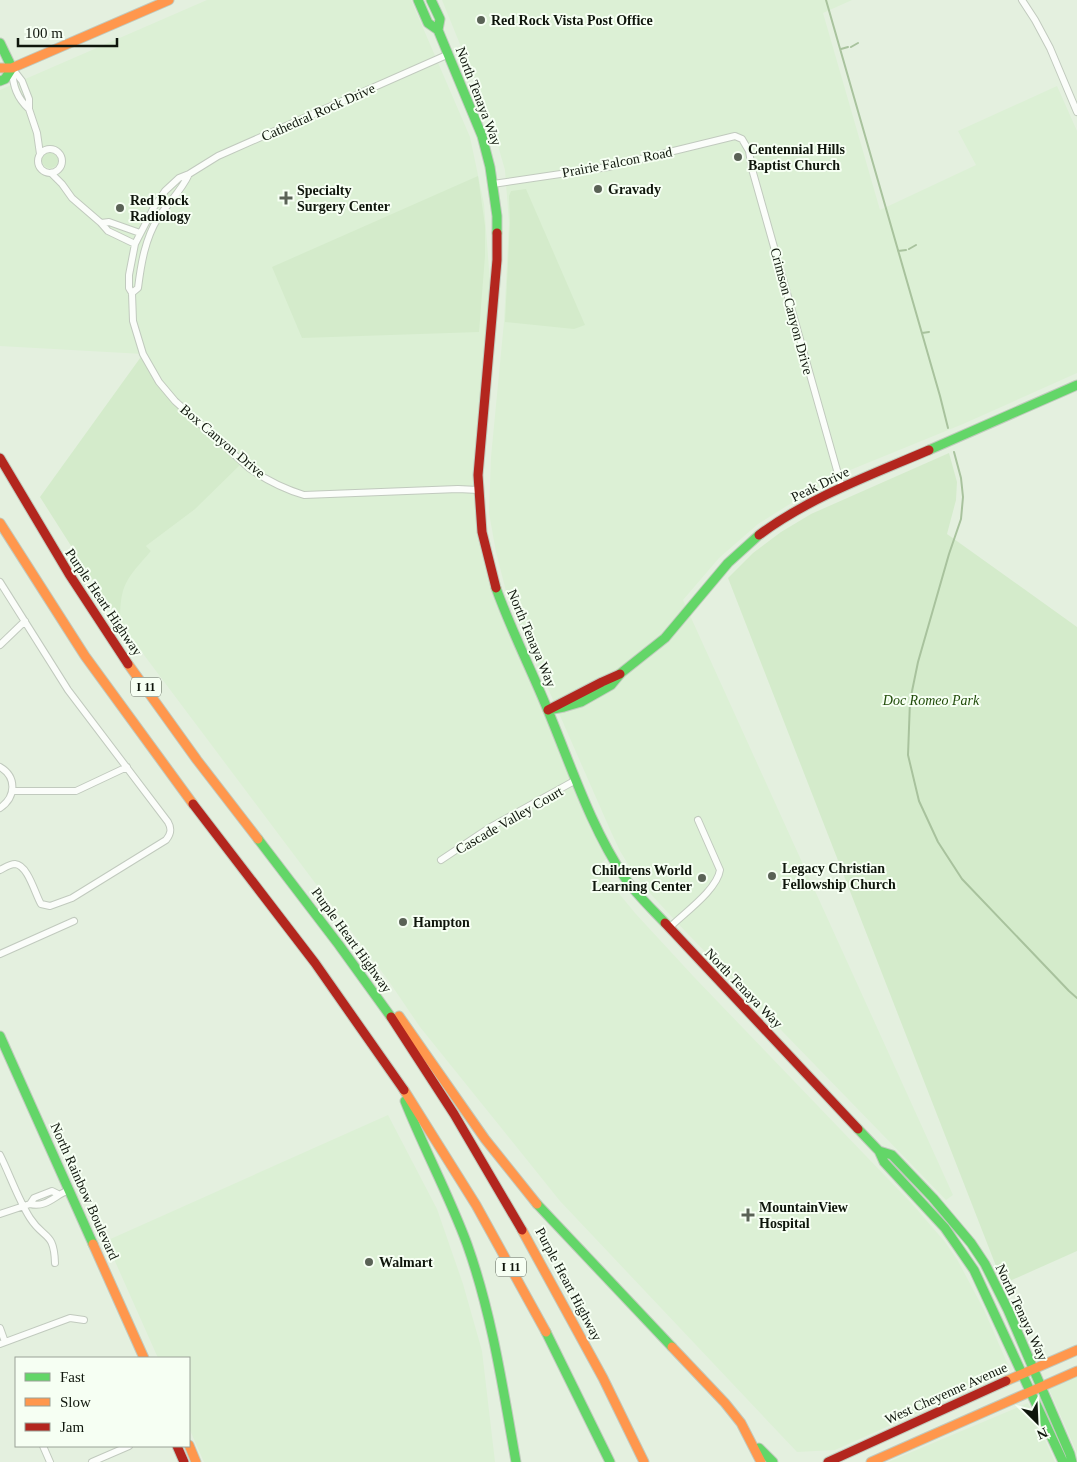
<svg xmlns="http://www.w3.org/2000/svg" width="1077" height="1462" font-family="Georgia,serif">
  <style>
    .built { fill: #dcf0d5 }
    .green { fill: #d4ebcb }
    .lines { fill: none; stroke-linecap: round; stroke-linejoin: round }
    .stream { stroke: #a8c29d; stroke-width: 2 }
    .street-casing { stroke: #c1cabe; stroke-width: 8 }
    .fast-casing { stroke: #c1cabe; stroke-width: 11 }
    .slow-casing { stroke: #c1cabe; stroke-width: 11 }
    .jam-casing { stroke: #c1cabe; stroke-width: 11 }
    .street { stroke: #fbfdfa; stroke-width: 6 }
    .fast { stroke: #63d668; stroke-width: 9 }
    .slow { stroke: #ff974d; stroke-width: 9 }
    .jam { stroke: #b3261e; stroke-width: 9 }
    .poi-dot { fill: #5a6256; stroke: #f6fff3; stroke-width: 2 }
    .labels { text-anchor: middle; stroke-width: 4; stroke-linejoin: round; paint-order: stroke }
    .shield { fill: #f6fff3; stroke: #545c51; stroke-width: 1 }
    .shield-label { font-size: 12px; font-weight: bold; fill: #0f160c }
    .poi-label { font-size: 14px; font-weight: bold; fill: #0f160c; stroke: #f6fff3; text-anchor: start }
    .street-label { font-size: 14px; fill: #0f160c; stroke: #f6fff3 }
    .park-label { font-size: 14px; font-style: italic; fill: #214c0a; stroke: #f6fff3 }
  </style>
  <rect width="100%" height="100%" fill="#e4f0df"/>
  <path class="built" d="M207,0H411L470,137L484,204L492,308L479,456L488,561L610,856L599,865L621,896L635,913L694,977L914,1206L945,1242L958,1261L984,1310L1008,1365V1368L1005,1374L835,1450L797,1452L560,1201L420,1027L388,980L120,623V602L123,587L127,578L151,551L146,546L194,510L175,401L143,354L0,346V90Z
    M442,0H852L823,13L880,210L976,165L958,131L1057,86L1077,131V373L963,424L833,477L758,524L719,558L683,600L953,1195L946,1200L685,931L646,889L631,869L620,851L612,834L507,595L496,552L489,513L491,457L504,322L509,223L505,170L490,118Z
    M388,1115L437,1209L463,1284L482,1351L495,1462H204L189,1428V1358H158L106,1241Z
    M1077,1377V1453L1049,1389Z
    M1028,1403L1055,1462H888Z"/>
  <path class="green" d="M42 160a8 8 0 1 1 16 0a8 8 0 1 1-16 0Z
    M478,176L485,226V256L479,332L302,338L272,267Z
    M526,189L585,325L574,329L505,322L510,223L509,196L511,191Z
    M143,354L159,382L243,462L194,510L146,546L151,551C126,580 120,583 120,623L40,497Z
    M949,453L957,482L956,500L947,534L1077,627V1251L1003,1284L728,578L753,553L781,532L811,514Z"/>
  <g class="lines">
    <path class="stream" d="M826,0L940,396L948,428
      M851,47L858,43
      M841,49L848,47
      M909,249L916,245
      M898,251L906,250
      M922,333L929,332
      M954,452L961,478L963,497L961,519L949,554L918,662L910,701L908,755L919,801L938,842L962,879L1069,991L1077,998"/>
    <g class="street-casing">
      <path id="street" d="M1022,0L1035,20L1050,48L1077,112
        M449,54L218,156L189,174L179,178L165,191L154,207L135,244L129,275V288L132,293L133,321L143,354L159,382L175,401L249,468C266,480 284,489 304,495L458,489L478,490
        M12,68L22,81L29,99V109L37,133L40,154
        M12,70C13,86 17,98 29,109
        M38 161a12 12 0 1 1 24 0a12 12 0 1 1-24 0Z
        M51,173L62,184L72,198L101,223L108,231L135,244
        M493,184L608,167L735,136L742,139L749,151L752,169L842,488
        M101,223L109,222L140,233
        M132,293L138,288C141,264 145,239 158,218C168,203 182,190 189,174
        M0,582L68,690L168,822C172,829 171,834 166,840L72,898L50,906L41,904C35,894 28,865 15,864C10,864 4,868 0,870
        M0,645L25,621
        M0,767C17,777 16,797 0,808
        M13,791H76L127,767
        M441,860L489,828L576,780
        M669,928C684,913 717,890 720,870L698,820
        M0,954L74,921
        M0,1155C10,1175 18,1199 30,1218C44,1240 54,1231 55,1263
        M30,1204C47,1208 55,1195 69,1190
        M0,1214L30,1204L34,1198L52,1191L58,1194
        M0,1328L5,1342
        M0,1344L70,1318L84,1320
        M43,1446L50,1462
        M92,1462L129,1446"/>
    </g>
    <g class="fast-casing">
      <path id="fast" d="M418,0L428,23L438,30
        M431,0L440,19L438,30L482,136L490,167L497,216V233
        M0,43L12,68
        M0,81L5,79L12,68
        M929,450L1077,385
        M496,588C510,627 528,663 544,701C569,759 589,825 625,878C636,894 651,908 665,923
        M548,710L564,707L581,702L611,685L621,673L665,638L728,563L759,535
        M258,839L339,945L391,1017
        M0,1036L93,1244
        M405,1101C424,1149 449,1195 467,1244C492,1314 503,1389 516,1462
        M858,1129L879,1151L884,1162L945,1228L974,1270L1063,1462
        M879,1151L892,1155L933,1198L971,1243L985,1264L1008,1310L1070,1454L1072,1462
        M537,1204L672,1347
        M546,1332L610,1462
        M759,1448L773,1462"/>
    </g>
    <g class="slow-casing">
      <path id="slow" d="M0,68H12L169,0
        M0,523L85,656L193,804
        M128,664L197,760L258,839
        M399,1016L485,1139L537,1204
        M404,1090L476,1205L546,1332
        M522,1230L603,1378L644,1462
        M93,1244L144,1358
        M672,1347L725,1403L741,1423L761,1462
        M1006,1381L1077,1350
        M189,1445L196,1462
        M871,1462L1077,1371"/>
    </g>
    <g class="jam-casing">
      <path id="jam" d="M0,458L69,574L128,664
        M759,535C810,497 871,475 929,450
        M496,588L482,532L478,475L497,260V233
        M548,710L602,682L620,674
        M193,804L315,963L404,1090
        M665,923L858,1129
        M391,1017L454,1114L522,1230
        M177,1446L184,1462
        M828,1462L1006,1381"/>
    </g>
    <use href="#street" class="street"/>
    <use href="#fast" class="fast"/>
    <use href="#slow" class="slow"/>
    <use href="#jam" class="jam"/>
  </g>
  <g class="poi-dot">
    <circle cx="481" cy="20" r="5"/>
    <circle cx="738" cy="157" r="5"/>
    <circle cx="598" cy="189" r="5"/>
    <path d="M283.5 190.5h5v5h5v5h-5v5h-5v-5h-5v-5h5z"/>
    <circle cx="120" cy="208" r="5"/>
    <circle cx="772" cy="876" r="5"/>
    <circle cx="702" cy="878" r="5"/>
    <circle cx="403" cy="922" r="5"/>
    <path d="M745.5 1207.5h5v5h5v5h-5v5h-5v-5h-5v-5h5z"/>
    <circle cx="369" cy="1262" r="5"/>
  </g>
  <g class="labels">
    <g class="shield">
      <rect x="131" y="677.5" width="30" height="19" rx="4"/>
      <rect x="496" y="1257.5" width="30" height="19" rx="4"/>
    </g>
    <g class="shield-label">
      <text x="146" y="691">I 11</text>
      <text x="511" y="1271">I 11</text>
    </g>
    <g class="poi-label">
      <text x="491" y="25">Red Rock Vista Post Office</text>
      <text x="748" y="154">Centennial Hills<tspan x="748" dy="16">Baptist Church</tspan></text>
      <text x="608" y="194">Gravady</text>
      <text x="297" y="195">Specialty<tspan x="297" dy="16">Surgery Center</tspan></text>
      <text x="130" y="205">Red Rock<tspan x="130" dy="16">Radiology</tspan></text>
      <text x="782" y="873">Legacy Christian<tspan x="782" dy="16">Fellowship Church</tspan></text>
      <text x="692" y="875" text-anchor="end">Childrens World<tspan x="692" dy="16">Learning Center</tspan></text>
      <text x="413" y="927">Hampton</text>
      <text x="759" y="1212">MountainView<tspan x="759" dy="16">Hospital</tspan></text>
      <text x="379" y="1267">Walmart</text>
    </g>
    <g class="street-label">
      <text transform="translate(479 96) rotate(69)" y="5">North Tenaya Way</text>
      <text transform="translate(318 112) rotate(-24)" y="5">Cathedral Rock Drive</text>
      <text transform="translate(617 162) rotate(-11)" y="5">Prairie Falcon Road</text>
      <text transform="translate(792 311) rotate(75)" y="5">Crimson Canyon Drive</text>
      <text transform="translate(223 441) rotate(40)" y="5">Box Canyon Drive</text>
      <text transform="translate(820 484) rotate(-26)" y="5">Peak Drive</text>
      <text transform="translate(104 602) rotate(56)" y="5">Purple Heart Highway</text>
      <text transform="translate(532 638) rotate(67)" y="5">North Tenaya Way</text>
      <text transform="translate(509 820) rotate(-30)" y="5">Cascade Valley Court</text>
      <text transform="translate(352 940) rotate(54)" y="5">Purple Heart Highway</text>
      <text transform="translate(744 988) rotate(46)" y="5">North Tenaya Way</text>
      <text transform="translate(85 1191) rotate(66)" y="5">North Rainbow Boulevard</text>
      <text transform="translate(569 1284) rotate(62)" y="5">Purple Heart Highway</text>
      <text transform="translate(1022 1312) rotate(65)" y="5">North Tenaya Way</text>
      <text transform="translate(946 1393) rotate(-24)" y="5">West Cheyenne Avenue</text>
    </g>
    <g class="park-label">
      <text x="931" y="705">Doc Romeo Park</text>
    </g>
  </g>
  <rect x="15" y="1357" width="175" height="90" fill="#f6fff3" stroke="#9aa297"/>
  <rect x="25" y="1373" width="25" height="8" fill="#63d668" stroke="#9aa297"/>
  <text x="60" y="1382" font-size="15" fill="#0f160c">Fast</text>
  <rect x="25" y="1398" width="25" height="8" fill="#ff974d" stroke="#9aa297"/>
  <text x="60" y="1407" font-size="15" fill="#0f160c">Slow</text>
  <rect x="25" y="1423" width="25" height="8" fill="#b3261e" stroke="#9aa297"/>
  <text x="60" y="1432" font-size="15" fill="#0f160c">Jam</text>
  <g transform="translate(1037 1422) rotate(156)" stroke="#f6fff3" stroke-width="4" paint-order="stroke">
  <path d="M0-4L9 19L0 12L-9 19Z" fill="#0f160c"/>
  <text y="-8" font-size="14" font-weight="bold" text-anchor="middle" fill="#0f160c">N</text>
  </g>
  <path d="M18 38v8h99v-8" fill="none" stroke="#0f160c" stroke-width="2.5"/>
  <text x="25" y="38" font-size="15" fill="#0f160c" stroke="#f6fff3" stroke-width="4" paint-order="stroke">100 m</text>
</svg>
